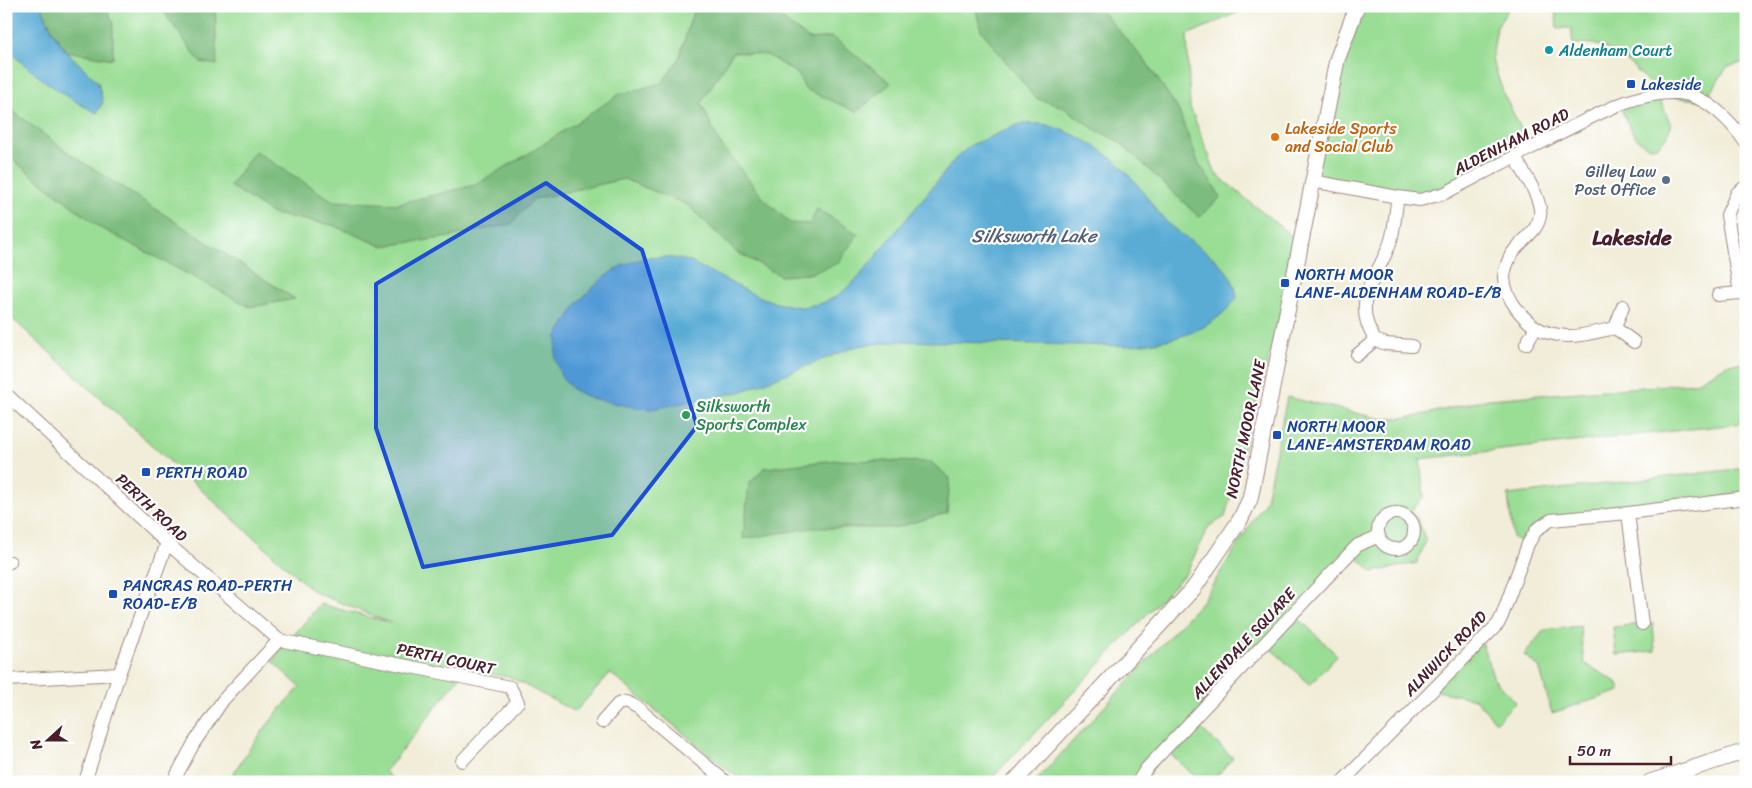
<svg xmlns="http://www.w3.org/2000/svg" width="1752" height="788" font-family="Sriracha,sans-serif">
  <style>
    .green { fill: #9add94; stroke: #727e60 }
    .forest { fill: #7bbc7e; stroke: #626e54 }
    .water { fill: #5aacd5; stroke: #526680 }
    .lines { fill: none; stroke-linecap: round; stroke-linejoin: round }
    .minor-casing { stroke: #9e8682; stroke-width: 14 }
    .tertiary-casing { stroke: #9e8682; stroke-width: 17 }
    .minor { stroke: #fff; stroke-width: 12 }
    .tertiary { stroke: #fff; stroke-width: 15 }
    .marked { fill: #1d4ed8; fill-opacity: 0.2; stroke: #1d4ed8; stroke-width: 4; stroke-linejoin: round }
    .culture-dot { fill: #0f9aa8; stroke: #fff; stroke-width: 2 }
    .transit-dot { fill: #1a4fb4; stroke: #fff; stroke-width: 2 }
    .food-dot { fill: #e8710a; stroke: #fff; stroke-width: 2 }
    .service-dot { fill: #5c6f8a; stroke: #fff; stroke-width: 2 }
    .leisure-dot { fill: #2e9e5b; stroke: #fff; stroke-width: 2 }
    .labels { text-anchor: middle; stroke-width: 4.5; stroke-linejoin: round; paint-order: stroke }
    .culture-label { font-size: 16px; fill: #0d838f; stroke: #fff; text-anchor: start }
    .transit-label { font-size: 16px; fill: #164399; stroke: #fff; text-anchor: start }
    .food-label { font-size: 16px; fill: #c56008; stroke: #fff; text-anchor: start }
    .street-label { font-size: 16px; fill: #4a1f2b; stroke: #fff }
    .service-label { font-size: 16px; fill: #4e5e75; stroke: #fff; text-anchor: end }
    .leisure-label { font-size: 16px; fill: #27864d; stroke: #fff; text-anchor: start }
    .water-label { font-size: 18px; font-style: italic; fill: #515e77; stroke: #fff }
    .district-label { font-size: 21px; font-weight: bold; fill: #4a1f2b; stroke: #fff }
  </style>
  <rect width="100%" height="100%" fill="#fff"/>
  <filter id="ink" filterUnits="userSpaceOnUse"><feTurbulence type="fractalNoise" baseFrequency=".02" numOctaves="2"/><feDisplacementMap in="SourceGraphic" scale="10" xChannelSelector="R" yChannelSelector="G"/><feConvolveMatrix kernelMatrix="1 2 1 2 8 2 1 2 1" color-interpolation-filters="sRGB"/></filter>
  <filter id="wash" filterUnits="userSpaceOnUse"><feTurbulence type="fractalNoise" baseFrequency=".0096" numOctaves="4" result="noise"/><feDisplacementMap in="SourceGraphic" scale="20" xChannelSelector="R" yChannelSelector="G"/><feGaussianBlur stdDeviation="1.12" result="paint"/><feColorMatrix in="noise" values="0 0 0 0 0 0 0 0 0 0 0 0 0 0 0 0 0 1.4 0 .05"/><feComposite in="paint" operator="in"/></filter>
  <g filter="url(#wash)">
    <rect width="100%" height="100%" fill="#f1edd8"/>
    <path class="green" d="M6,6H1253L1187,35L1190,107L1216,174L1300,243L1225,517L1209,526L1186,573L988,782H743L610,673L575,712L510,677L465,670L385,772L396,782H228C249,747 273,716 300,687L272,661L320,604L391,623L314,592L6,313Z
      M1357,6H1510L1497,27L1492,59L1504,95L1531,148L1420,200L1312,181Z
      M1555,6H1643L1647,9L1662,10L1667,6H1746V62L1727,67L1705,101L1658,95L1671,125C1665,145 1652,157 1635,136C1628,127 1624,114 1619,104L1657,94C1643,74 1618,49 1593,44C1587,43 1579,44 1573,44L1571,28H1557Z
      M1746,363V423L1420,459L1424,497L1411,511L1418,520L1426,541L1417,563L1373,572L1351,552L1293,613L1337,655L1310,685L1265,643L1192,720L1233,758L1211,782H1201L1165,749L1144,782H1035L1203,600L1266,500L1287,397L1382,419L1413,417L1489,399L1694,383L1729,364Z
      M1746,468V498L1551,520L1528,544L1513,538L1508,495Z
      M1653,623L1655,651L1616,655L1613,627Z
      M1580,626L1584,663L1618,683L1620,691L1552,713L1539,667L1524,655L1544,630Z
      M1481,641L1494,679L1516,702L1496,722L1475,699L1433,690Z"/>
    <path class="forest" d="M41,6H105L113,22V59L66,51L53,32Z
      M166,6H215L217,65L200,62L164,12Z
      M695,6H763L809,39L833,37L891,83L857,112L805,89L798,74L767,55L733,52L701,103L719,142L764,199L790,223L810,224L817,209L858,234L838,263L809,274L781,276L735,251L688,205L624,179L534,199L511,224L444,238L382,246L332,225L273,214L230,186L255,151L333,201L397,204L475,185L533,151L620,94L662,83L678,60Z
      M975,6H1097L1147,63L1178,109L1198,162L1221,197L1199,217L1121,143L1093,128L1063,107L1035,98L981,30Z
      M6,103L18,115L69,153L295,299L250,307L99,227L18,164L6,151Z
      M837,460L931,462L950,478L947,513L894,528H811L743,539L749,484L764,468Z"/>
    <path class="water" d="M6,6H41L53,32L66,51L98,82L103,102L97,113C64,97 33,74 6,48Z
      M1020,124C1028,124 1038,123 1047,125C1076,133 1108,151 1128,174C1144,190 1155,212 1172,227C1197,248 1234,263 1237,298C1207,336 1172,340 1127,346L900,341L857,346L740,392L652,409L638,408L590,398L572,389L561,376L555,358L557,336L578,302L604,277L621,266L644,258L667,257L689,261L751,293L776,303L801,307L820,304L838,296L859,277L957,157L971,145Z"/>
  </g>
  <g filter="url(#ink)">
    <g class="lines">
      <g class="minor-casing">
        <path id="minor" d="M1515,157C1523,172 1543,200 1540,216C1537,235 1516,242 1509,259C1507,264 1504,272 1504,278C1505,299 1525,323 1543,331C1550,334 1559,335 1566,336C1581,337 1600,331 1615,328
          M1312,181L1398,197L1420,200L1445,193C1484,173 1522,153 1560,133C1597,115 1635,91 1678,93C1706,95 1731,121 1746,143
          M1746,186L1737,193L1727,215L1740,293L1746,294
          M1398,197C1395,212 1395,229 1390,243C1377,280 1350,299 1375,340L1386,344L1412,346
          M1718,295L1740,293
          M1623,306L1615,328L1634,342
          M1526,344L1536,327
          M1357,355L1375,340
          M6,394L167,543L279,640L510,687L518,702L462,761
          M1378 531a18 18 0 1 1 36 0a18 18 0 1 1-36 0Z
          M1628,513L1642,624
          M6,563L10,562
          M6,680L119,674
          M602,722L618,704L626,702L639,709L726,782
          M85,782L119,674L167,543
          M173,782L194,743L223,700L279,640
          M1138,782L1146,769L1351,552L1358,545L1379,536
          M1342,782L1498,624L1502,616L1528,544L1537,529L1551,520L1628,513L1746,498"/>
      </g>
      <g class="tertiary-casing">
        <path id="tertiary" d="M1014,782L1194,588L1240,520L1250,499L1337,60L1357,6
          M1650,782L1746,751"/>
      </g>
      <use href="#minor" class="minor"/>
      <use href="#tertiary" class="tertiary"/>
    </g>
  </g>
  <path class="marked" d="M546,183L642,250L697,426L612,535L423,567L376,428V284Z"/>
  <circle class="culture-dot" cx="1549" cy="50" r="5"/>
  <g class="transit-dot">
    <rect x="1626" y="79" width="10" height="10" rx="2.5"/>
    <rect x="1280" y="278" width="10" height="10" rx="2.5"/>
    <rect x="1272" y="430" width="10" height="10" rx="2.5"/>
    <rect x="141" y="467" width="10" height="10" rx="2.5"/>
    <rect x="108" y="589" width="10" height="10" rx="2.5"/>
  </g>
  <circle class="food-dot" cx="1275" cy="137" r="5"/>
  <circle class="service-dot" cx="1666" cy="180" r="5"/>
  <circle class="leisure-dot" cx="686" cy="415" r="5"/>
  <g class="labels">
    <g class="culture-label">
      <text x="1559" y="56">Aldenham Court</text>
    </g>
    <g class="transit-label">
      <text x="1641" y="90">Lakeside</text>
      <text x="1295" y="280">NORTH MOOR<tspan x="1295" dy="18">LANE-ALDENHAM ROAD-E/B</tspan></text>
      <text x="1287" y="432">NORTH MOOR<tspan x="1287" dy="18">LANE-AMSTERDAM ROAD</tspan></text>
      <text x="156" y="478">PERTH ROAD</text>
      <text x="123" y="591">PANCRAS ROAD-PERTH<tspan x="123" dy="18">ROAD-E/B</tspan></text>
    </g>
    <g class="food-label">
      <text x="1285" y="134">Lakeside Sports<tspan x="1285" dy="18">and Social Club</tspan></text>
    </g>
    <g class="street-label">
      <text transform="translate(1511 141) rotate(-27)" y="6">ALDENHAM ROAD</text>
      <text transform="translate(1245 429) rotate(-78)" y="6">NORTH MOOR LANE</text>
      <text transform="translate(152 507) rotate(43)" y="6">PERTH ROAD</text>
      <text transform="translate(1243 643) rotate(-47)" y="6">ALLENDALE SQUARE</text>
      <text transform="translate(1445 653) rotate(-46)" y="6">ALNWICK ROAD</text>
      <text transform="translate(446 658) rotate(12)" y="6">PERTH COURT</text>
    </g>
    <g class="service-label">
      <text x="1656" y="177">Gilley Law<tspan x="1656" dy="18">Post Office</tspan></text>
    </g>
    <g class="leisure-label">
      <text x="696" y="412">Silksworth<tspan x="696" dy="18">Sports Complex</tspan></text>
    </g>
    <g class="water-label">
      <text x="1034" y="242">Silksworth Lake</text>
    </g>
    <g class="district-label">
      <text x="1632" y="245">Lakeside</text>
    </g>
  </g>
  <rect width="1752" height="788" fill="none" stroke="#fff" stroke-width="25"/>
  <g transform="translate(48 740) rotate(249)" stroke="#ffffff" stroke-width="4" paint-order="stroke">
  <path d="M0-4L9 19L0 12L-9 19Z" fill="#4a1f2b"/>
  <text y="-8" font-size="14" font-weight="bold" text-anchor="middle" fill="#4a1f2b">N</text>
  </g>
  <path d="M1570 756v8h101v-8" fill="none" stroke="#4a1f2b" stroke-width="2.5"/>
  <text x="1577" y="756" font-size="15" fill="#4a1f2b" stroke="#ffffff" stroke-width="4" paint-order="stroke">50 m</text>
</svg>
